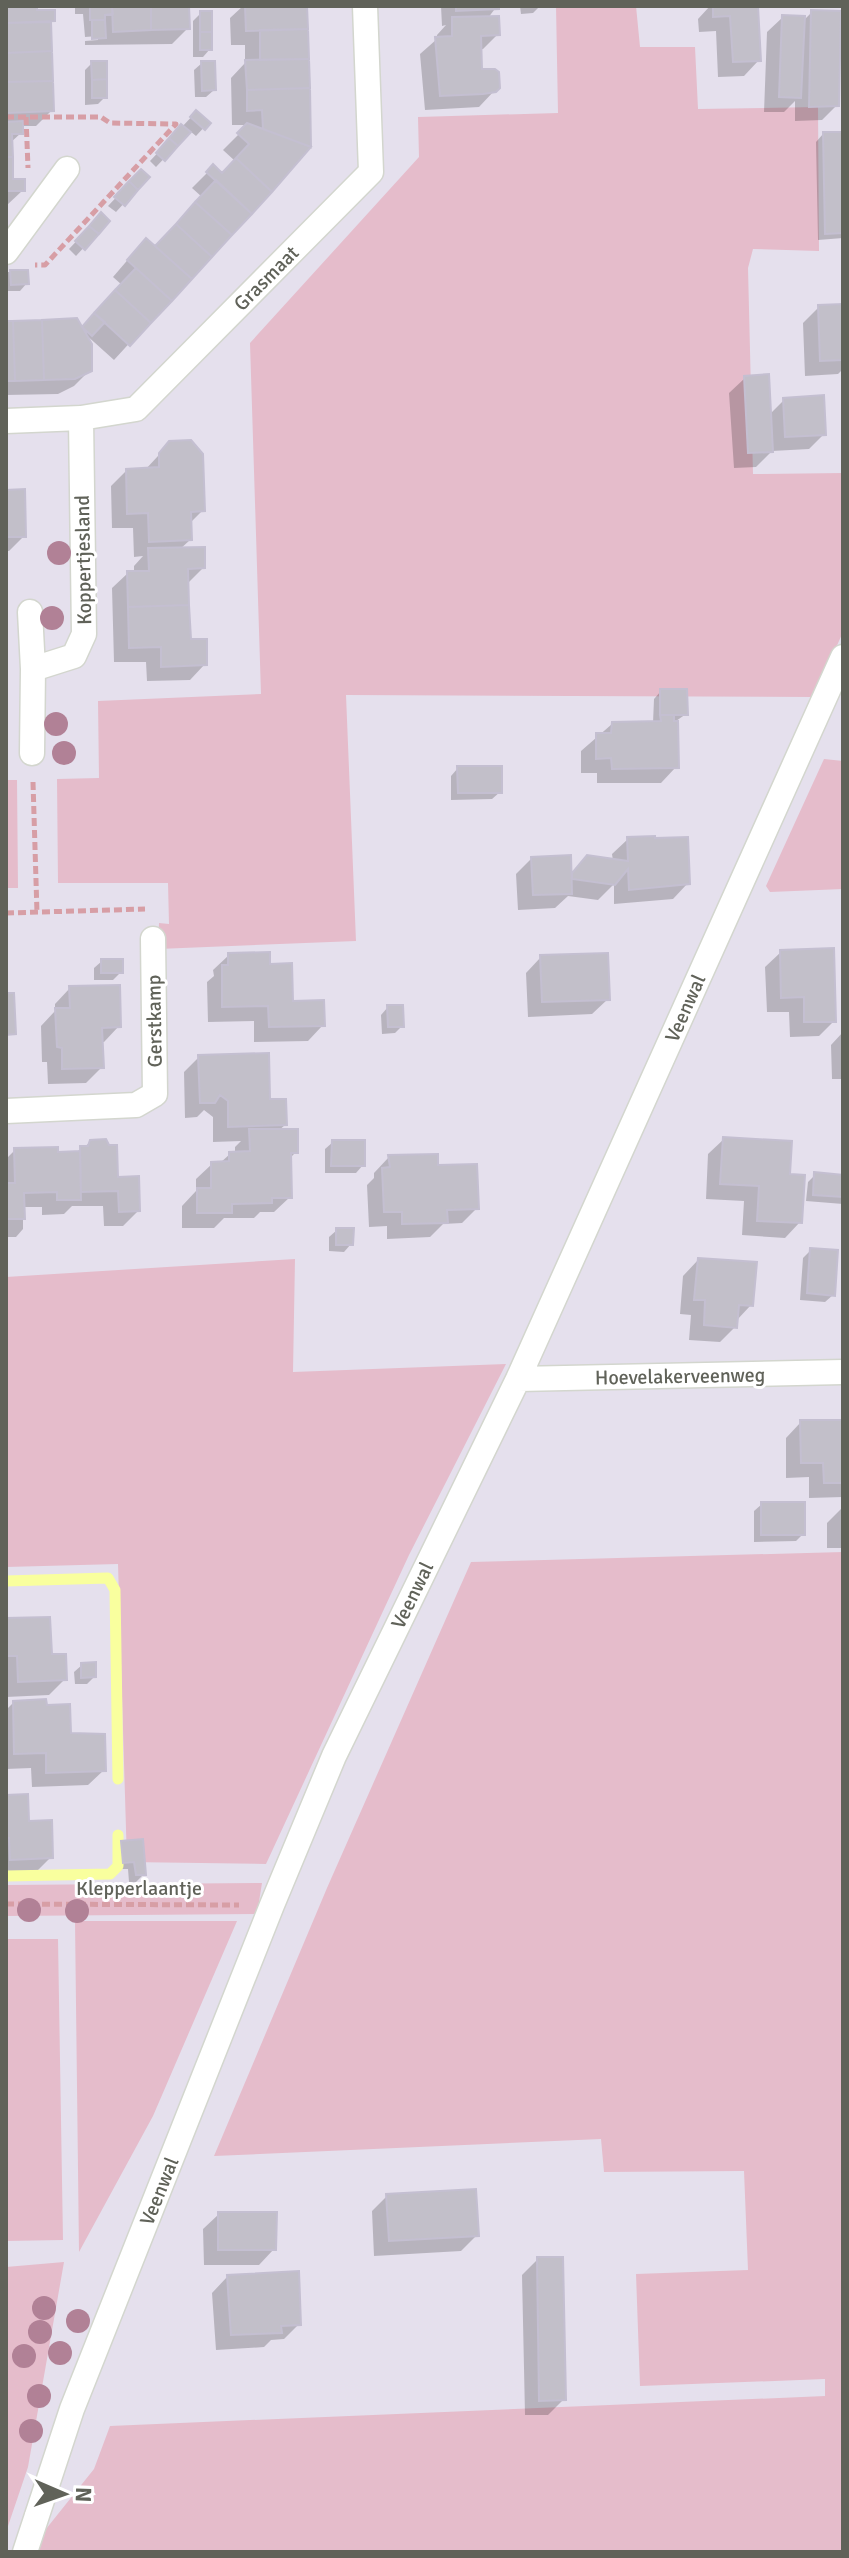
<svg xmlns="http://www.w3.org/2000/svg" width="849" height="2558" font-family="Signika,sans-serif">
  <style>
    .green { fill: #e5bccb }
    .shadow { fill: #0003 }
    .lines { fill: none; stroke-linecap: round; stroke-linejoin: round }
    .stream { stroke: #f9ff9e; stroke-width: 11 }
    .building { fill: #c2bfc9; stroke: #c4bfd1; stroke-width: 2 }
    .minor-casing { stroke: #d3d6ce; stroke-width: 27 }
    .path { stroke: #d79ea5; stroke-width: 5; stroke-dasharray: 8 4; stroke-linecap: butt }
    .minor { stroke: #fff; stroke-width: 24 }
    .tree { fill: #b18196 }
    .labels { text-anchor: middle; stroke-width: 6; stroke-linejoin: round; paint-order: stroke }
    .street-label { font-size: 20px; fill: #606259; stroke: #fff }
  </style>
  <rect width="100%" height="100%" fill="#e5e0ed"/>
  <path class="green" d="M556,6H636L640,47H695L698,109L818,107L819,251L753,249L748,268L753,474L843,473V632L814,697L346,695L356,941L158,949L159,923L169,924L168,883H58L57,779L99,778L98,701L261,694L250,343L419,157L418,117L558,113Z
    M824,759L843,761V889L770,892L766,886Z
    M6,780H17L18,888H6Z
    M295,1259L293,1372L506,1364L409,1555L266,1864L127,1862L118,1564L6,1567V1277Z
    M843,1552V2552H30V2549L94,2469L110,2426L825,2396V2379L640,2386L636,2274L748,2270L744,2171L604,2172L601,2139L214,2156L327,1888L471,1562Z
    M262,1883L257,1914L6,1916V1885Z
    M75,1921H237L153,2116L79,2252Z
    M6,1939H58L63,2240L6,2241Z
    M64,2262L28,2467L6,2532V2267Z"/>
  <path class="shadow" d="M6,6H35L36,12L53,21L49,25L51,111L36,126H21V133L10,143L11,181L23,190L6,206Z
    M75,6H187L188,28L172,44L85,45V41L98,40V36L85,37L83,14H75Z
    M243,6H306L309,147L114,360L84,333L90,370L74,386L58,394L6,395V323L81,329L122,285L113,277L131,256L155,248L202,197L192,188L213,167L222,175L235,161L223,150L248,125H232L231,78L245,63V45H231L230,18Z
    M441,6H497L488,18L498,34L483,49L479,50L480,72L495,90L479,107L425,110L420,54L437,39V35L446,25L442,26Z
    M520,6H540L533,13L521,14Z
    M710,6H754L759,60L744,76L718,77L716,31L699,32L698,19Z
    M812,12L837,105L822,120L795,121V101L784,112H764L767,32L783,17L802,22Z
    M201,13L210,49L203,57H193V21Z
    M92,63L105,97L98,104L85,105V70Z
    M202,63L214,90L206,97H195L194,70Z
    M196,112L208,123L196,136L190,131L156,167L150,161Z
    M823,134H843V238L818,240L816,142Z
    M141,171L148,177L116,212L108,206Z
    M101,215L108,221L76,256L69,249Z
    M6,272H26L27,283L20,291H6Z
    M843,306V369L838,374L805,376L803,323L819,307Z
    M745,378L769,415L784,400L824,434L809,449L772,451L756,467L734,468L729,393Z
    M170,443L203,510L189,524L190,540L179,550L203,568L187,584L189,641L205,664L190,680L147,681L146,662H114L112,588L128,573H134V566L143,556L134,557L133,528H112L111,486L126,471L145,470Z
    M6,492L24,536L9,551H6Z
    M661,691L686,714L676,721V767L661,783H597V773H581V751L612,724L653,723L654,699Z
    M458,768L500,792L492,799L451,800V776Z
    M628,839L688,883L673,899L614,904V884L598,900L568,896L555,908L518,910L516,874L532,858L570,875L588,857L613,861L612,854Z
    M781,952L834,1021L819,1036L790,1037L789,1012H767L765,967Z
    M229,955L268,966L291,1003L323,1025L308,1041L254,1042V1021L208,1022L207,982L214,976L213,970Z
    M541,957L608,999L592,1014L528,1017L526,973Z
    M102,961L121,972L113,980H94V968Z
    M70,988L119,1026L104,1042H101L102,1067L86,1083L48,1084L47,1062H42L41,1026L55,1011V1004Z
    M388,1007L402,1026L395,1033L382,1034L381,1015Z
    M843,1032V1079H832L831,1045Z
    M199,1057L268,1101L285,1125L278,1131L296,1152L290,1158V1197L274,1212H260L254,1218H224L214,1228H182V1206L196,1191V1179L212,1164L220,1163L230,1154H235V1147L241,1141L213,1142V1117L204,1110L197,1117L185,1118L184,1072Z
    M724,1139L788,1176L800,1222L785,1238L742,1235L744,1201L706,1199L708,1154Z
    M91,1142L138,1211L123,1226H104L103,1206H72L64,1214L42,1215V1207H23V1229L16,1237H6V1159L15,1150L75,1153Z
    M333,1142L363,1165L356,1173H325V1149Z
    M389,1157L436,1167L477,1208L462,1223L443,1224L430,1237L387,1239V1226L369,1227L367,1185L374,1178V1173Z
    M815,1175L843,1177V1204L806,1201L808,1182Z
    M337,1230L351,1244L344,1252L329,1251V1237Z
    M811,1250L833,1295L825,1302L800,1300L803,1258Z
    M698,1260L751,1305L736,1321L735,1327L720,1342L689,1340L691,1315L680,1314L683,1276Z
    M843,1421V1497L809,1498V1477L786,1478V1438L801,1422Z
    M762,1504L803,1534L796,1541L754,1542V1511Z
    M843,1507V1548H827V1523Z
    M6,1620L50,1656L65,1679L49,1695L6,1697Z
    M82,1665L94,1677L87,1684H75L74,1672Z
    M14,1702L45,1707L104,1770L88,1785L32,1787L31,1768L6,1769V1710Z
    M6,1797L51,1857L36,1872L6,1874Z
    M122,1843L144,1874L136,1882H129L128,1869H116L114,1850Z
    M387,2196L477,2235L461,2251L374,2256L372,2211Z
    M219,2214L274,2249L259,2265H204L203,2229Z
    M538,2259L564,2399L548,2415H525L522,2275Z
    M227,2277L299,2324L284,2339L271,2340L264,2347L216,2350L212,2293Z"/>
  <g class="lines">
    <path class="stream" d="M6,1581L108,1578L115,1590L118,1779
      M6,1876L110,1874L118,1866V1835"/>
  </g>
  <path class="building" d="M6,6H37V10H55V21L6,23Z
    M82,6H112L113,14L105,15V20H90V7Z
    M112,6H151V30L113,32Z
    M151,6H189L190,29L151,30Z
    M245,6H307L308,29L246,31Z
    M456,6H499V9L456,11Z
    M713,6H758L761,61L733,62L730,16L713,17Z
    M811,10L841,11L839,106L809,107Z
    M200,11H212V32H200Z
    M782,15L805,16L801,98L779,97Z
    M499,16L500,35L481,36L482,69H495L499,72L500,88L496,92L483,94L440,96L435,37L452,36V17Z
    M92,20H105L106,38L92,39Z
    M51,22L52,51L6,53V23Z
    M308,29L309,59L260,60V30Z
    M200,32H212V50H200Z
    M52,51L53,81L6,82V53Z
    M309,59L310,88L247,90L245,60Z
    M91,61H107V79L92,80Z
    M201,61H215L216,90L202,91Z
    M107,79V98H92V80Z
    M53,81L54,111L6,113V82Z
    M310,88L311,147L263,129L262,110L247,111V90Z
    M196,110L211,123L205,130L190,117Z
    M23,121V134H12L13,157H6V122Z
    M247,123L311,147L272,192L236,158L249,144L237,133Z
    M181,124L191,132L178,146L169,138Z
    M823,132H843V233L825,234Z
    M169,138L178,146L165,161L156,153Z
    M6,157H13V179H25V191H6Z
    M236,158L272,192L252,214L206,172L213,164L222,173Z
    M141,169L150,177L138,190L129,181Z
    M216,180L252,214L232,235L195,202Z
    M129,181L138,190L125,206L114,197Z
    M195,202L232,235L212,257L176,224Z
    M101,212L110,221L99,234L89,226Z
    M176,224L212,257L192,279L155,246Z
    M89,226L99,234L85,250L75,241Z
    M146,238L192,279L172,301L127,260Z
    M136,268L172,301L151,323L115,290Z
    M10,270H28L29,284L11,285Z
    M115,290L151,323L130,346L94,313Z
    M843,304V360L820,361L818,305Z
    M94,313L105,322L92,336L82,327Z
    M77,318L92,344V371L75,379L44,380L42,320Z
    M42,320L44,380L15,381L13,321Z
    M6,321H13L15,381H6Z
    M769,374L773,452L748,453L744,376Z
    M824,395L826,435L785,437L783,398Z
    M191,440L203,454L205,511L191,512L192,540L149,542L148,513L127,514L126,469L159,467V453L169,441Z
    M25,489L26,537H6V490Z
    M205,547V568L188,569L189,605L128,607L127,571H149L148,548Z
    M189,605L191,639H207V665L161,667V647L129,648L128,607Z
    M660,689H687L688,715H660Z
    M660,715H674V721H678L679,768L612,769L611,758L596,759V733H611L612,722L661,721Z
    M457,766H502V793H458Z
    M655,836V838L688,837L690,884L629,890L628,869L615,885L572,879V873L587,855L628,861L627,837Z
    M571,855L572,894L533,895L531,857Z
    M834,948L836,1022H804V997L781,998L780,950Z
    M270,952V964L292,963L293,1001L324,1000L325,1026L269,1027L268,1006L222,1007V965H228V953Z
    M608,953L610,1000L542,1002L540,955Z
    M101,959H123V973H101Z
    M120,985L121,1027L102,1028L104,1068L62,1069V1048L57,1047L55,1008H70L69,986Z
    M6,993H14L16,1034L6,1035Z
    M387,1005H403L404,1027H388Z
    M269,1053L270,1099H286L287,1125L228,1127V1101L220,1095L215,1103H200L198,1055Z
    M249,1129H298V1153H291L292,1198H272V1203L232,1204V1213H197V1188H211V1162L229,1161V1152L250,1151Z
    M723,1137L792,1141L790,1174L805,1175L802,1223L757,1221L759,1186L720,1184Z
    M106,1139L109,1145H117L118,1177L139,1176L140,1211L119,1212L118,1191L81,1192L80,1146H88L90,1140Z
    M332,1140H365V1166H331Z
    M58,1147V1152L80,1151L81,1200H57V1192L24,1193L25,1219H6V1183H15L14,1148Z
    M438,1154V1165L477,1164L479,1209L447,1210L448,1223L402,1224V1212H384L382,1168L390,1167L388,1155Z
    M814,1172L843,1175V1197L813,1195Z
    M336,1228H354L353,1245H336Z
    M810,1248L838,1250L835,1296L807,1293Z
    M698,1258L757,1262L753,1306L739,1305L737,1328L704,1325L705,1300H694Z
    M800,1420H843V1483H824L823,1463H801Z
    M761,1502H805V1535H761Z
    M50,1617L52,1654H66L67,1680L18,1682L17,1656H6V1618Z
    M96,1662V1677L81,1678V1663Z
    M46,1699L47,1705L70,1704L71,1733L105,1734L106,1771L46,1773V1753L14,1754L13,1701Z
    M28,1794L29,1821L52,1820L53,1858L10,1860L9,1838H6V1795Z
    M143,1839L146,1875H136L134,1862L123,1863L121,1841Z
    M476,2189L479,2236L389,2241L386,2194Z
    M218,2212H277L276,2250H218Z
    M537,2257H563L566,2400L539,2401Z
    M299,2271L301,2325L281,2326L282,2333L231,2335L227,2275Z"/>
  <g class="lines">
    <g class="minor-casing">
      <path id="minor" d="M6,252L67,169
        M6,421L81,418L136,409L371,172L365,6
        M30,612L33,669
        M32,753L33,669L74,656L84,634L81,418
        M6,1111L136,1105L155,1094L153,939
        M518,1379L843,1372
        M25,2552L72,2409L272,1905L334,1756L518,1379L843,657"/>
    </g>
    <path class="path" d="M6,117H101L110,123L176,124L45,265H35
      M26,117L28,168
      M33,782L37,913
      M6,913L145,909
      M6,1904L239,1905"/>
    <use href="#minor" class="minor"/>
  </g>
  <g class="tree">
    <circle cx="59" cy="553" r="12"/>
    <circle cx="52" cy="618" r="12"/>
    <circle cx="56" cy="724" r="12"/>
    <circle cx="64" cy="753" r="12"/>
    <circle cx="29" cy="1910" r="12"/>
    <circle cx="77" cy="1911" r="12"/>
    <circle cx="44" cy="2308" r="12"/>
    <circle cx="78" cy="2321" r="12"/>
    <circle cx="40" cy="2332" r="12"/>
    <circle cx="60" cy="2353" r="12"/>
    <circle cx="24" cy="2356" r="12"/>
    <circle cx="39" cy="2396" r="12"/>
    <circle cx="31" cy="2431" r="12"/>
  </g>
  <g class="labels">
    <g class="street-label">
      <text transform="translate(266 278) rotate(-45)" y="7">Grasmaat</text>
      <text transform="translate(83 560) rotate(-91)" y="7">Koppertjesland</text>
      <text transform="translate(685 1008) rotate(-66)" y="7">Veenwal</text>
      <text transform="translate(154 1021) rotate(-91)" y="7">Gerstkamp</text>
      <text transform="translate(680 1376) rotate(-1)" y="7">Hoevelakerveenweg</text>
      <text transform="translate(412 1595) rotate(-64)" y="7">Veenwal</text>
      <text x="139" y="1895">Klepperlaantje</text>
      <text transform="translate(159 2191) rotate(-68)" y="7">Veenwal</text>
    </g>
  </g>
  <rect width="849" height="2558" fill="none" stroke="#606259" stroke-width="16"/>
  <g transform="translate(64 2494) rotate(92)" stroke="#ffffff" stroke-width="6" paint-order="stroke">
  <path d="M0-6L14 30L0 20L-14 30Z" fill="#606259"/>
  <text y="-12" font-size="22" font-weight="bold" text-anchor="middle" fill="#606259">N</text>
  </g>
</svg>
